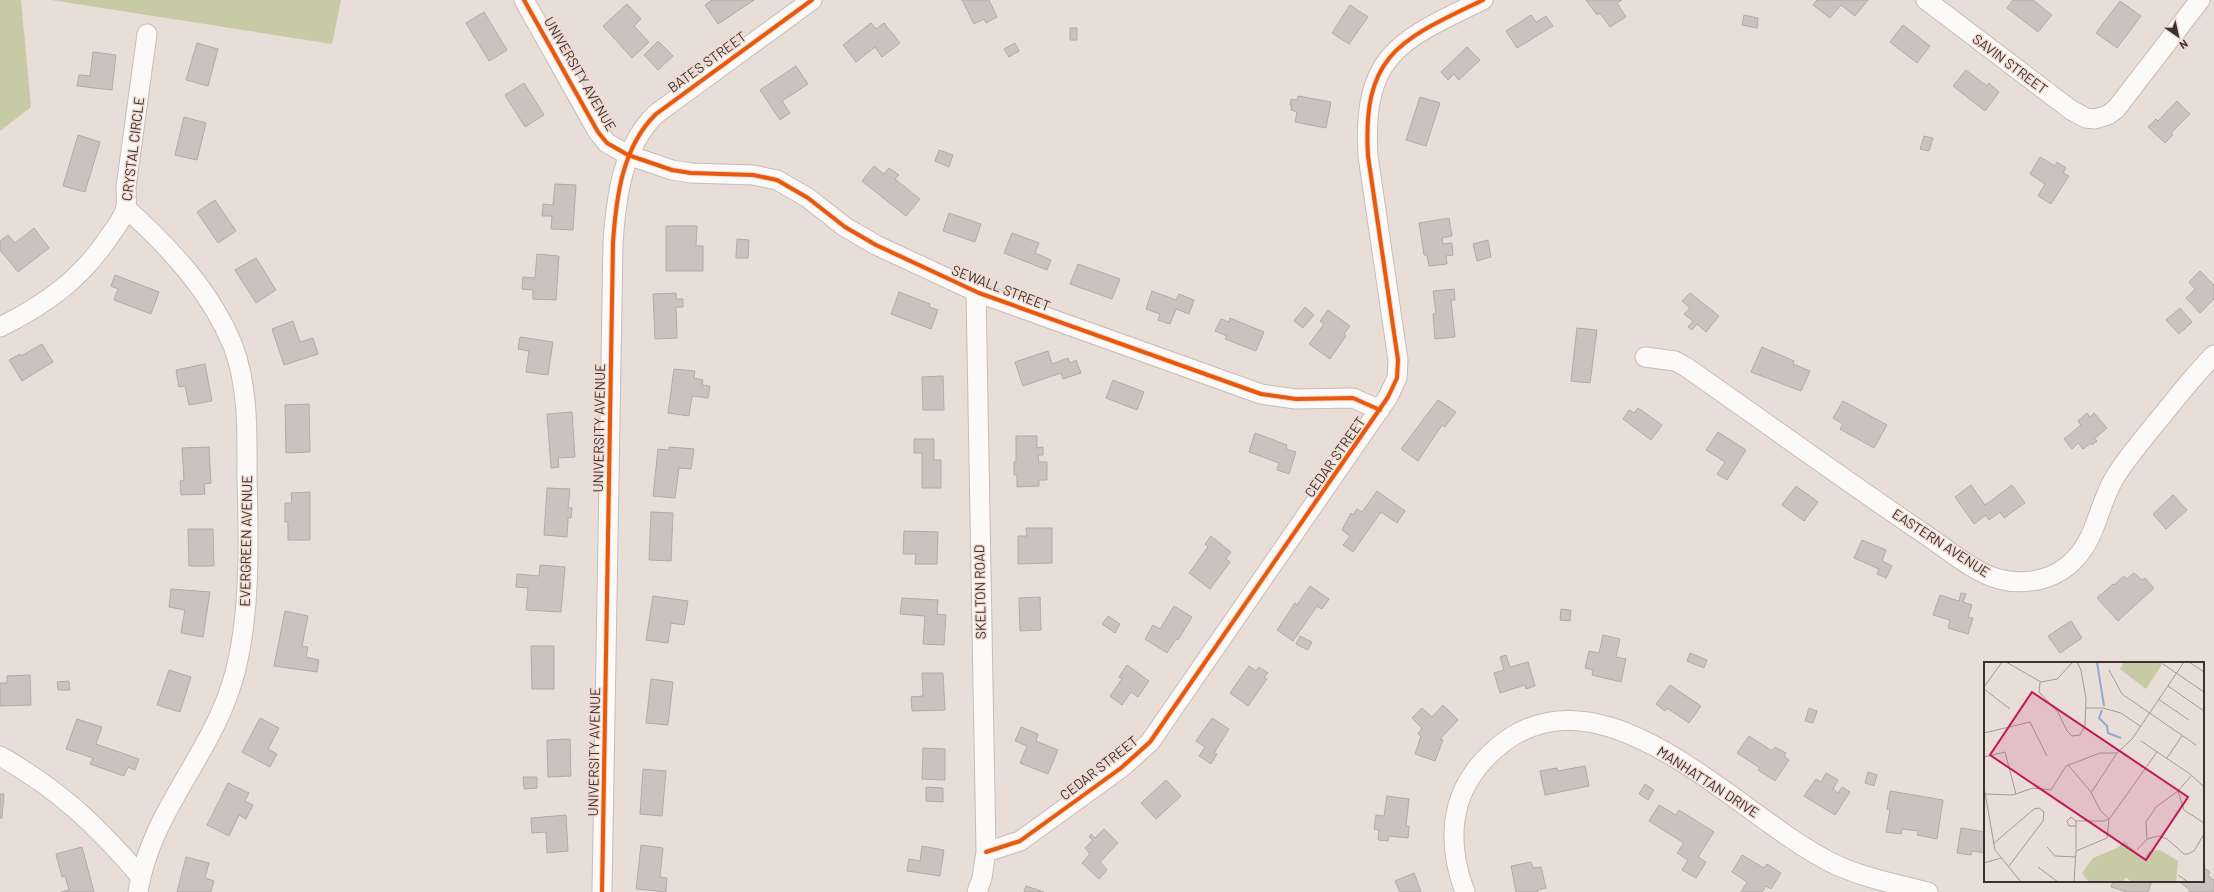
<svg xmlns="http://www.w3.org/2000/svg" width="2214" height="892" font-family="Barlow,sans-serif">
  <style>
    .green { fill: #c6caa5 }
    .building { fill: #cbc2be; stroke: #b3a9a5 }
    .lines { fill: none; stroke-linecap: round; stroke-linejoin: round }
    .minor-casing { stroke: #c6bcb8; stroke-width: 21 }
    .minor { stroke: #fcfaf9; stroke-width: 19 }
    .cycleway-casing { stroke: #f1dad0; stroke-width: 6 }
    .cycleway { stroke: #e8590c; stroke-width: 4 }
    .labels { text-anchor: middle; stroke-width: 3; stroke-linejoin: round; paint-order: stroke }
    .street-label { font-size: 14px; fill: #3b322f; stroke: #f1dad0 }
    .inset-river { fill: none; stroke: #92a9d6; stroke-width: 2 }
    .inset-road { fill: none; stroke: #a39994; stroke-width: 1 }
    .view { fill: #c2185b; fill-opacity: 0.15; stroke: #c2185b; stroke-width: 2 }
    .inset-edge { fill: none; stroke: #3b322f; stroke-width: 2 }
  </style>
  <rect width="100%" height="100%" fill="#e9ddd8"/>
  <path class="green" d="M0,0H21L31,107L0,131Z
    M51,0H341L332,44Z"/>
  <path class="building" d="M712,0H754L718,24L705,5Z
    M962,0H989L997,17L986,23L984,19L974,24Z
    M1586,0H1622L1617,3L1626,17L1610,27L1600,13L1597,15Z
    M1817,0H1868L1855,16L1841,5L1830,18L1813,5Z
    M2013,0H2033L2052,15L2038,32L2007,8Z
    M2120,1L2141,16L2117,48L2096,33Z
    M627,4L641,19L634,26L649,42L632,58L603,26Z
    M1350,5L1368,17L1349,44L1332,33Z
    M484,12L507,50L489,61L466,23Z
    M1531,15L1536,22L1546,16L1553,26L1517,48L1506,31Z
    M1744,15L1758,18L1757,28L1742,25Z
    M871,23L876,29L884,23L900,43L882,57L875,47L856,62L843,45Z
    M1903,25L1930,46L1917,63L1890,42Z
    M1070,28H1077V40H1070Z
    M658,41L673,56L658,70L644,55Z
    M197,43L218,49L208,86L186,80Z
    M1015,43L1019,51L1009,57L1004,49Z
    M1467,47L1480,60L1459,80L1454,74L1448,80L1441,72Z
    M93,52L116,55L112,90L77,86L79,75L90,76Z
    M796,66L808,84L782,101L790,113L780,120L760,90Z
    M1966,70L1987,86L1989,83L1999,92L1985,111L1953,86Z
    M524,83L544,115L525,127L505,95Z
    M1298,96L1331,102L1326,128L1295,122L1297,112L1291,110L1292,105H1290L1291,99L1297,100Z
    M1420,97L1440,103L1426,146L1406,140Z
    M2177,101L2190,114L2171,133L2173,135L2165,143L2148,127L2156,119L2158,121Z
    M184,117L206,123L197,160L175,155Z
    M78,135L100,142L85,192L63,186Z
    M1924,136L1933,138L1929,151L1920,149Z
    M939,150L953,155L949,167L935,161Z
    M2040,157L2055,166L2057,162L2066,168L2063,173L2069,176L2051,204L2038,196L2045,184L2030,174Z
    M874,166L884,174L889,168L899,175L895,179L920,199L906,216L862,181Z
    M555,184L576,185L573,230L551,229L552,216H542L543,204L553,205Z
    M215,200L236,231L218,243L197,212Z
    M949,213L981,224L975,242L943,231Z
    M1449,218L1452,236L1442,238L1443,244L1452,243L1453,255L1446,256L1447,264L1429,266L1427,255H1424L1419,223Z
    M666,226H697L696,246H703V271H666Z
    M34,228L49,248L18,272L0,250V241L8,235L15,243Z
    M1012,233L1039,243L1035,253L1051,260L1047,270L1004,253Z
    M737,239L749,240L748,258H736Z
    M1488,240L1491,257L1477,261L1473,244Z
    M537,254L559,256L556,300L533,299V290L522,289L523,277L535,278Z
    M256,258L276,290L256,303L235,270Z
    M1078,264L1120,279L1112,299L1070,284Z
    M2200,271L2214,285V299L2200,313L2186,298L2195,289L2189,282Z
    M115,275L159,292L151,314L114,300L118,289L111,286Z
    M1454,289L1455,300H1451L1455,337L1435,339L1433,314L1436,313L1433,291Z
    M1152,291L1176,300L1179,294L1194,300L1189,314L1176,309L1170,324L1158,320L1160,314L1146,309Z
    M899,292L930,304L929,307L938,310L931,329L891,314Z
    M676,293V299H683V307H676L677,338L655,339L653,294Z
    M1690,293L1719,316L1706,332L1697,324L1692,330L1688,327L1693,321L1684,314L1690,308L1682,301Z
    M1305,307L1314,315L1303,328L1294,321Z
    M2180,308L2192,322L2179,334L2166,320Z
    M1328,310L1350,326L1344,334L1346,336L1330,359L1309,344L1324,324L1320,321Z
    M1230,318L1264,332L1256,351L1225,339L1227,336L1215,331L1221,319L1229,322Z
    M293,321L300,342L313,338L318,354L284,365L272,329Z
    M1577,328L1597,330L1590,383L1571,381Z
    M520,337L553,342L548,375L526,372L529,351L518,349Z
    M42,344L53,362L22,381L9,360L20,354L21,356Z
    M1762,347L1794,361L1793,364L1810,371L1801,391L1751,372Z
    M1048,351L1052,364L1068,358L1070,363L1076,360L1081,373L1063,379L1061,373L1023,386L1015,362Z
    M205,364L212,401L189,405L185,386L179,387L176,370Z
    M674,369L695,371L694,378L703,380L702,385L710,386L708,398L692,396L689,416L668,413Z
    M943,376L944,410H923L922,377Z
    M1113,380L1144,392L1137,410L1106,398Z
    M1438,400L1456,412L1445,427L1442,425L1418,461L1401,449Z
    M1843,401L1887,425L1874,448L1840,429L1843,424L1833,418Z
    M309,404L310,452L286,453L285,405Z
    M1638,408L1662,425L1651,440L1623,419L1629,410L1634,413Z
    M572,412L575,457L558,458L559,467L551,468L547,414Z
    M2087,413L2090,417L2094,413L2107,428L2094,439L2097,441L2092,445L2091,443L2083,449L2078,443L2072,449L2064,439L2081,425L2078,421Z
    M1718,432L1746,450L1727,480L1717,474L1725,462L1706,450Z
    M1255,433L1287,445L1286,449L1296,452L1289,474L1277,470L1279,463L1249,452Z
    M1016,436H1037V448L1043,447V455H1038L1039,462H1047V480H1039V486L1017,487V475H1014V462H1016Z
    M914,439H934V460H941V488H922V453H914Z
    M209,447L211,483L204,484L205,494L181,495L180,481L184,480L182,448Z
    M669,447L694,449L691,469L679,468L675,498L653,496L658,449L669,450Z
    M1971,485L1985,505L2012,485L2025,503L2004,518L2000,512L1989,520L1986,515L1974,524L1955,497Z
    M1796,486L1818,502L1804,521L1782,505Z
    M547,488L570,489L568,508H572L571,518H568L567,537L544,535Z
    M1377,491L1405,511L1397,523L1381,512L1353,552L1343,545L1350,536L1342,530L1351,513L1353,515L1357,509L1362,512Z
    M310,492V540H288V522H285V503H292L291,493Z
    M2173,495L2187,510L2166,529L2153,514Z
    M651,512L673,513L671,561L649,560Z
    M1026,528H1052V563L1018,564V536H1027Z
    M188,529H213L214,566H189Z
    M904,531L938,532L937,564H915L916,554H903Z
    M1211,536L1231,552L1226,559L1230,562L1210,589L1189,573L1208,547L1205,544Z
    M1862,540L1886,550L1882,561L1892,566L1886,578L1877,574L1879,569L1854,558Z
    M540,565L565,567L561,612L526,610L528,588L516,587L517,574L539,576Z
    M2134,573L2142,580L2145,578L2154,588L2118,621L2097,598L2113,584L2114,585L2124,576L2127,579Z
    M1310,586L1329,599L1322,609L1317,606L1293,641L1277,630L1295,603L1297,605Z
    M171,589L210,592L203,637L181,633L185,610L169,607Z
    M1961,593L1966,594L1963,602L1972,605L1968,617L1973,618L1968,634L1948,628L1950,620L1933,615L1940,595L1959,601Z
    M653,596L688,601L684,625L671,623L668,643L646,640Z
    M1040,597L1041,630L1020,631L1019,598Z
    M902,598L938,600L937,614L946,615L944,645L923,644L925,616L900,614Z
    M1174,606L1192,617L1178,640L1176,639L1167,653L1145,639L1153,625L1160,629Z
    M1561,609L1571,610L1570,621L1560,620Z
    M285,611L308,616L302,646L308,647L306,657L319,660L317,672L274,666Z
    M1108,616L1120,624L1115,633L1102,624Z
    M2071,621L2082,638L2060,653L2048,636Z
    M1603,635L1620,639L1616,657L1626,659L1621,682L1592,675L1593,670L1585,668L1589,651L1599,653Z
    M1300,636L1312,642L1308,650L1296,644Z
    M531,646H554V689H532Z
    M1690,653L1707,660L1704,668L1687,661Z
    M1506,655L1510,667L1528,662L1535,686L1526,689L1525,685L1500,693L1494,673L1504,670L1500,657Z
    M1127,665L1149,681L1138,697L1131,692L1122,705L1110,696L1122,679L1119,677Z
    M1249,666L1256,671L1259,667L1268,673L1264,677L1267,679L1248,706L1230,693Z
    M169,670L191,677L180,712L157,705Z
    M922,673H943L945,710L912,711L911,697L923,696Z
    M30,675L31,705L0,706V683H7V676Z
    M651,679L673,682L668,725L646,723Z
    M69,681L70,690H58L57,682Z
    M1670,685L1701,706L1689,723L1667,708L1665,711L1656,704Z
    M1443,705L1458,720L1440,739L1443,740L1435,761L1415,754L1421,736L1418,734L1422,728L1412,718L1422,708L1432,717Z
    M1809,708L1817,711L1813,723L1805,721Z
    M260,718L279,728L268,749L277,754L270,767L242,752Z
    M1212,718L1229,729L1214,753L1217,754L1211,764L1199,756L1205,747L1196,741Z
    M77,719L102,727L96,744L139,759L135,770L128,767L124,776L90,764L93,758L66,749Z
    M1021,727L1038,734L1036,741L1058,750L1048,774L1020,763L1027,746L1015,741Z
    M1749,736L1772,751L1775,747L1786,753L1784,756L1789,760L1775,781L1758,770L1760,768L1737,753Z
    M570,739L571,776L548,777L547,740Z
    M923,748L945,749V780L922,779Z
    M1585,766L1589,786L1545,795L1540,771L1557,768L1558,771Z
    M643,769L666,771L662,816L640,814Z
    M1868,772L1877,775L1874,786L1865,783Z
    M1826,773L1838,780L1833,789L1838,793L1842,787L1850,792L1835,815L1804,796L1816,779L1821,782Z
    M523,777H537V788L524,789Z
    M1166,780L1181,796L1156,819L1141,803Z
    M228,783L249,793L245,801L253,805L246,819L239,815L229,836L207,825Z
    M1645,784L1654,790L1648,800L1639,794Z
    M926,787L943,788V802L926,801Z
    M1890,791L1943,800L1937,839L1917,835L1918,831L1902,829L1901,834L1886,832L1890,810L1887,809Z
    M0,794H4L2,818H0Z
    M1387,796L1409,799L1406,826H1409L1408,838L1389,836L1388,841L1378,840L1379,830L1374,829L1376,815L1384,816Z
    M1659,805L1676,815L1679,810L1714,832L1698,857L1706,862L1696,878L1682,870L1688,860L1677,853L1684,843L1649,821Z
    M566,815L568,851L547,853L546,832L532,833L531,818Z
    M1961,828L1985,832V853L1972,851L1971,855L1957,853Z
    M1104,829L1118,843L1100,862L1107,870L1099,879L1082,863L1090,854L1085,848L1093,840L1089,837L1091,834L1095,838Z
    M641,845L663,848L660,877L667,878L666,892L636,889Z
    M922,846L944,850L940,876L907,871L909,859L920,861Z
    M82,847L94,892H61L69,890L65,876L62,877L56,854Z
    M1742,855L1764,868L1767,864L1781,873L1771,889L1766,886L1762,892H1741L1747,882L1732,872Z
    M186,857L209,863L205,878L214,881L211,892H177Z
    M1531,862L1533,868L1541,867L1546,888L1537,890L1538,892H1516L1511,866Z
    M2203,867L2210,872L2208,876L2214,880V892H2189L2190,890L2181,883L2182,881H2203Z
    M1414,873L1421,892H1400L1395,881Z
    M2113,881H2152L2148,892H2127L2111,887Z
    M1026,886L1044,892H1024Z"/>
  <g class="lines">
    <g class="minor-casing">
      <path id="minor" d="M524,0L598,132L607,143L628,155L672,170L691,173L753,175L777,180L808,198L845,227L876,245L979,293L1261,394L1296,399L1353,398L1380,410
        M1926,0L2071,110L2086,118L2095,119L2108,115L2116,109L2200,0
        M126,208C169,247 211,291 233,346C249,388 247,436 247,480C249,544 251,631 229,692C205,761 149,818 138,892
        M976,291L986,852L982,878L977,892
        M0,327C45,305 81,279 109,237C115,229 123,218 126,208C127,202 126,194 126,187L147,34
        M1645,357L1675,361L1686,367C1765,422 1843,479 1923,533C1943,546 1976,574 1999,579C2025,586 2056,580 2075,559C2097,536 2099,503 2115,477C2127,458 2142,440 2156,423C2175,400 2193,376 2214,355
        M0,756C58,789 97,825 140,876
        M986,852L1020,841L1121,768L1150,742L1388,397L1397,378L1398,360L1368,156C1362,54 1400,40 1483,0
        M602,892L613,243C616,198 622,147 656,114L812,0
        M1465,892C1449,850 1448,804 1478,767C1585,638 1731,812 1830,862C1860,877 1895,884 1928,892"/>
    </g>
    <use href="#minor" class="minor"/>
    <g class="cycleway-casing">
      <path id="cycleway" d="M524,0L598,132L607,143L628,155L672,170L691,173L753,175L777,180L808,198L845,227L876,245L979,293L1261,394L1296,399L1353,398L1380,410
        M986,852L1020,841L1121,768L1150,742L1388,397L1397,378L1398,360L1368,156C1362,54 1400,40 1483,0
        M602,892L613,243C616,198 622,147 656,114L812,0"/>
    </g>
    <use href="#cycleway" class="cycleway"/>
  </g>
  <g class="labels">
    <g class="street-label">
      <text transform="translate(707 62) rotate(-36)" y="5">BATES STREET</text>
      <text transform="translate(2010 64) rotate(37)" y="5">SAVIN STREET</text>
      <text transform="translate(580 74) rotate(60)" y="5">UNIVERSITY AVENUE</text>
      <text transform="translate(133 149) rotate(-83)" y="5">CRYSTAL CIRCLE</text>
      <text transform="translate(1001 288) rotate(21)" y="5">SEWALL STREET</text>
      <text transform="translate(599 428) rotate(-89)" y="5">UNIVERSITY AVENUE</text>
      <text transform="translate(1335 457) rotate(-55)" y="5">CEDAR STREET</text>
      <text transform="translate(246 541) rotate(-89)" y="5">EVERGREEN AVENUE</text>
      <text transform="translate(1941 543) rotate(33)" y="5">EASTERN AVENUE</text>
      <text transform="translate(980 592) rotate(-91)" y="5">SKELTON ROAD</text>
      <text transform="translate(594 752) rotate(-89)" y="5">UNIVERSITY AVENUE</text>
      <text transform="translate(1099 768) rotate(-38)" y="5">CEDAR STREET</text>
      <text transform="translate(1708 782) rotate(33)" y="5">MANHATTAN DRIVE</text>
    </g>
  </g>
  <g transform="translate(1984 662)">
    <rect width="220" height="220" fill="#e9ddd8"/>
    <path d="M140,0H179V1L162,27L136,7ZM140,179L160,197L165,189L176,188L194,199L192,220H147L142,215L139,220H105L98,211L109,196L133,186Z" fill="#c6caa5"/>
    <path class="inset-river" d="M113,0L120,44M118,48L115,56L123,64L124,71L137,76"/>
    <path class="inset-road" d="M22,0L57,20L73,17L89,0M205,0L220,10M179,2L220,30M125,8L138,32L212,83M56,20L55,30L74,50L83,69L88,74L96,73L101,64L102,37L97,8L93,0M184,24L220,49M0,25L18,0M0,27L26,47M174,37L205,58M102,46H119L137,51L156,64M0,71L46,60L63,94M157,79L206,112L220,125M0,95L21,90L32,132M183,96L198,74M84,103L107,130L116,148L125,157M0,125L11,188L37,220M194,129L200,148L220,161M107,131L133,91L148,77L200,0M1,132L29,133L49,126L67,128L82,104L116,91H133M92,159H120L126,156L173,90M92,164H85L83,159L87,155L92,159M163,177L162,160L172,145L194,129L208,113M9,182L50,147L55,146L60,150L59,159L25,204M63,185L71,194L92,195M92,188V159M153,188L163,177L174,174L183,177L200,192H204L210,189L220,172M0,201L17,196M54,205L74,220M194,213L204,220M90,220L92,189L123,176L125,157"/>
    <path class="view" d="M48,30L204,135L162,198L6,93Z"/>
    <rect width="220" height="220" class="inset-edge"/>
  </g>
  <g transform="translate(2178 36) rotate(146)" stroke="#f1dad0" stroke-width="3" paint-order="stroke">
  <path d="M0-3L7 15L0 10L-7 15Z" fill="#3b322f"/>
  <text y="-6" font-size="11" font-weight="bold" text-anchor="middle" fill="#3b322f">N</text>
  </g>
</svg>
